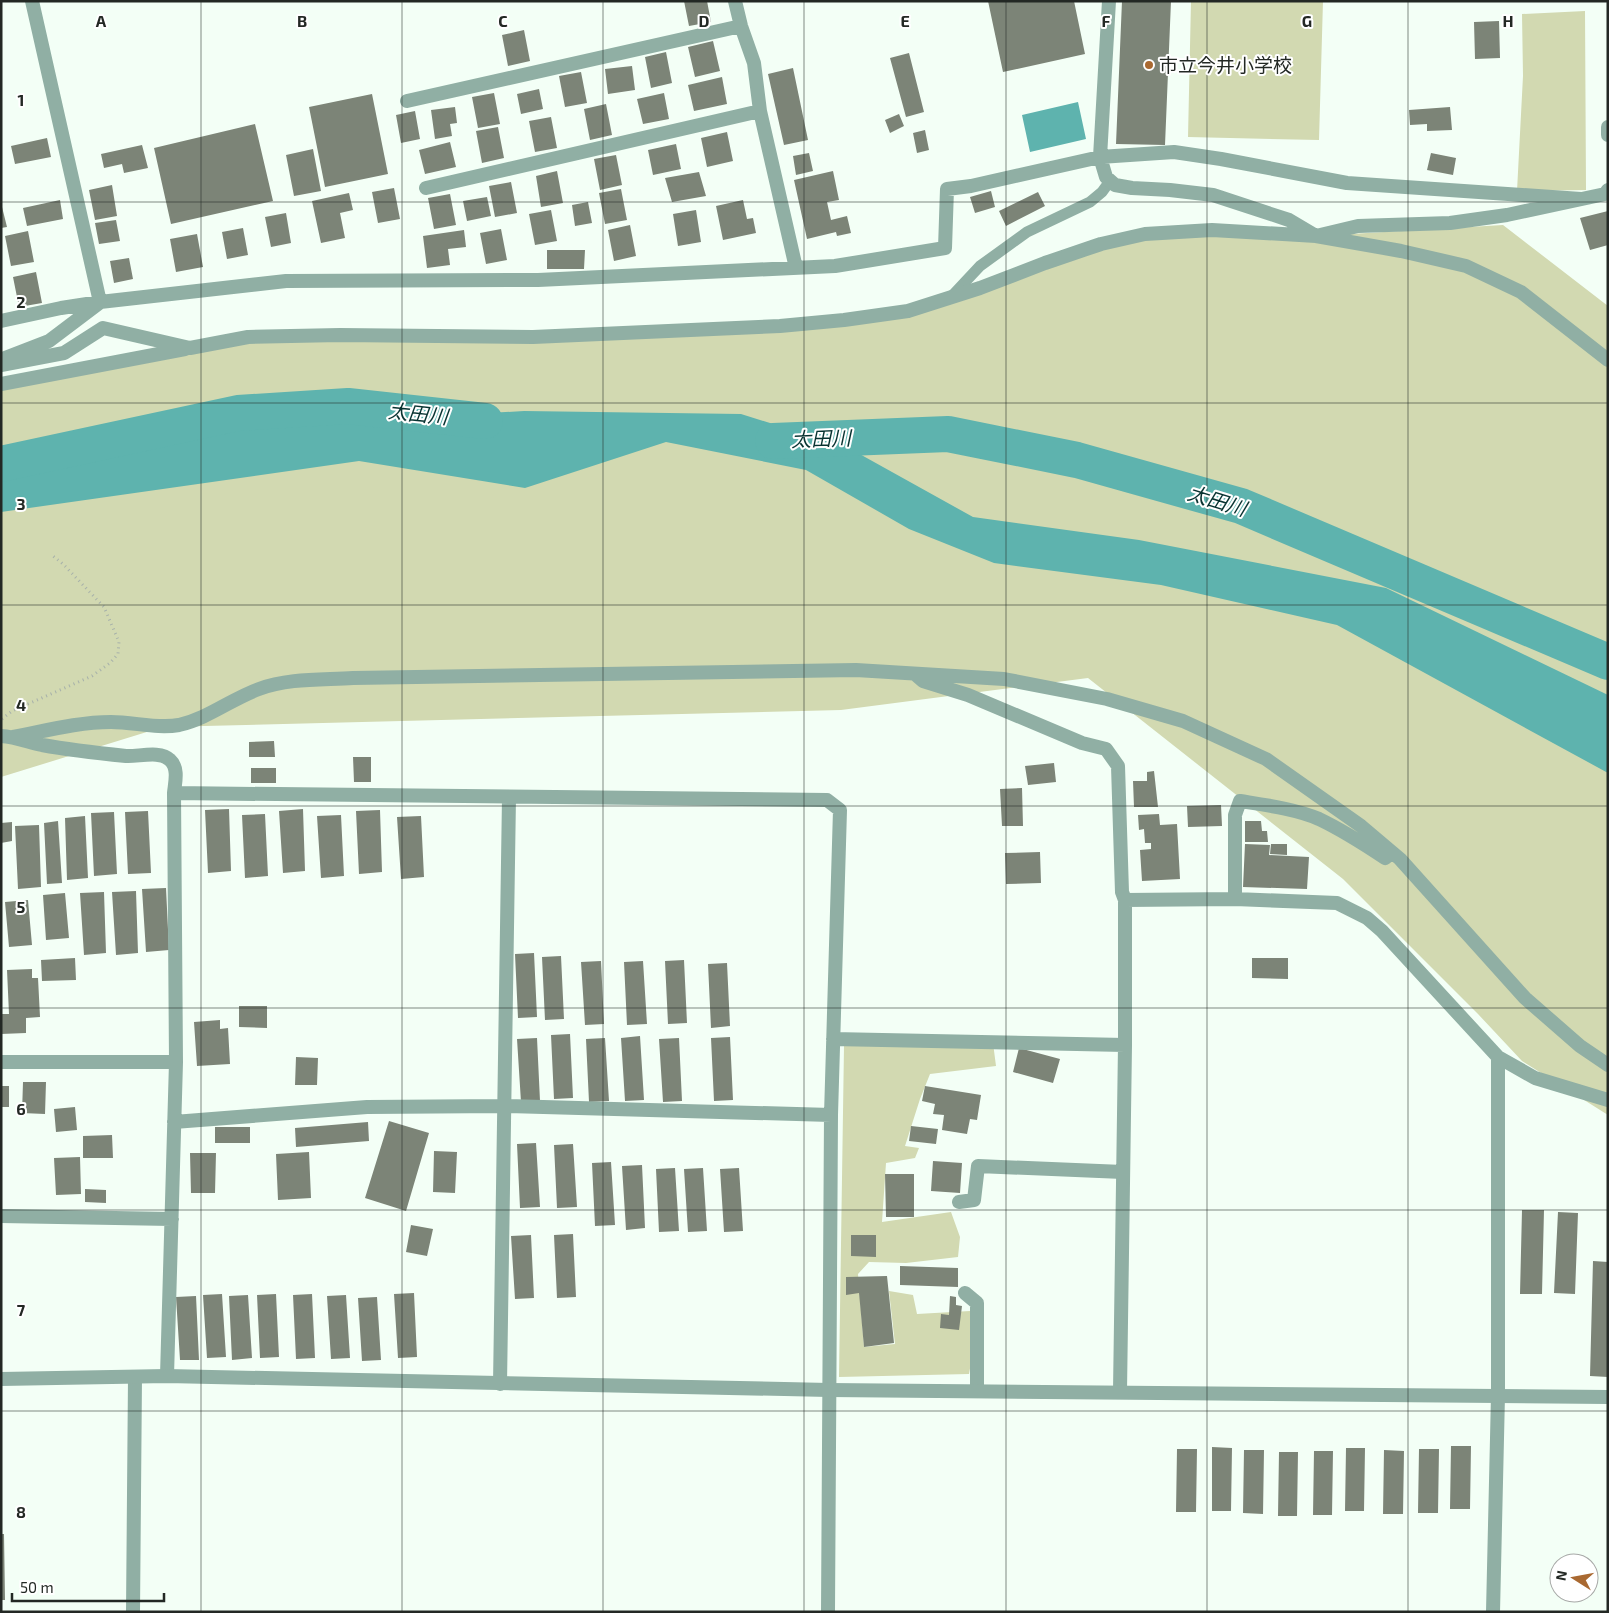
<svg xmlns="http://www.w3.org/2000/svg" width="1609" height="1613" font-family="'Exo 2','Noto Sans JP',sans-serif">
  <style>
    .green { fill: #d2d9b1 }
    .water { fill: #5eb3ae }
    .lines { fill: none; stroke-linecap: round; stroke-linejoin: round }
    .river { stroke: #5eb3ae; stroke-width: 36 }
    .building { fill: #7c8477 }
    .path { stroke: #a7b1aa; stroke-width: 3; stroke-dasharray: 1 4; stroke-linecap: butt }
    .service { stroke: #90afa4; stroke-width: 11 }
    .minor { stroke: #90afa4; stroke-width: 14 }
    .tertiary { stroke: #90afa4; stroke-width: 14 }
    .grid { fill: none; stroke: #232824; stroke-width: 1; stroke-opacity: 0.55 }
    .poi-dot { fill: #a96931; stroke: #fff; stroke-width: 2 }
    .labels { text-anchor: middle; stroke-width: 4; stroke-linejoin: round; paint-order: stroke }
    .poi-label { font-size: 19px; fill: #232824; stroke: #fff; text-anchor: start }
    .water-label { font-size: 20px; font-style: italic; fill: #083331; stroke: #fff }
    .grid-label { font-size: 16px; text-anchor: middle; font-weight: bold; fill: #232824; stroke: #fff; stroke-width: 4; stroke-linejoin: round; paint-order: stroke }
  </style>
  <rect width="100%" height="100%" fill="#f3fff6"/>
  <path class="green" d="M1191,1H1323L1319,140L1188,137Z
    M1585,11L1586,190L1517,191L1523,76L1522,14Z
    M1503,225L1608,306V1115L1522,1061L1478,1014L1343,879L1088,678L841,710L163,727L1,777V387L248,337L719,329L926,305L1145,234L1316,236Z
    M993,1043L996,1066L930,1074L920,1099L905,1146L919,1148L915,1158L886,1163L882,1222L951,1212L960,1237L958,1257L906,1263L869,1262L858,1274L864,1347L895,1344L889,1291L913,1295L917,1314L970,1311L972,1357L969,1374L839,1377L844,1046Z"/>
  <path class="water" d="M1078,102L1086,139L1030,152L1022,115Z
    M524,411L741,414L847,447L973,517L1139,540L1386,588L1608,695V773L1337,625L1161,585L994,563L909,529L806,470L666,442L525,488L359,461L1,512V461L252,426Z"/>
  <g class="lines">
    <path class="river" d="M773,441L948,434L1077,460L1241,506L1608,662
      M1,464L238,413L348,406L485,421"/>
  </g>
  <path class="building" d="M684,1H707L711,22L689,26Z
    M988,1H1074L1085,54L1003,72Z
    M1122,1H1171L1165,145L1116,144Z
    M1499,21L1500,58L1475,59L1474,22Z
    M524,30L530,61L508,66L502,35Z
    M713,41L720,71L695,77L688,47Z
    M666,52L672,83L651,88L645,57Z
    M909,53L924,112L906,117L890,58Z
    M632,66L635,90L608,94L605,69Z
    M793,68L808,140L784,145L768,74Z
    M581,72L587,103L565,107L559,76Z
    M722,77L727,104L694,111L688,85Z
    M539,89L543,109L521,114L517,94Z
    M494,93L500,124L478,128L472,97Z
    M664,93L669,119L643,124L637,99Z
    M372,94L388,174L325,187L309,107Z
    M606,104L612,135L590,140L584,109Z
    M455,107L457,123L450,124L452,136L435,139L431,110Z
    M1450,107L1452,130L1427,131V124L1410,125L1409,110Z
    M415,111L420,139L401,143L396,115Z
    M899,114L904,126L890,133L885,120Z
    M551,117L557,148L535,152L529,121Z
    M255,124L273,201L171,224L154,148Z
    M498,127L504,158L482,163L476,131Z
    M925,130L929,150L917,153L913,133Z
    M727,132L733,161L707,167L701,138Z
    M47,138L51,157L15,164L11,146Z
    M450,142L456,167L425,174L419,150Z
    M676,144L681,169L653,175L648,150Z
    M142,145L148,168L124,173L122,164L104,168L101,154Z
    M313,149L321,191L294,196L286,155Z
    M809,153L813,171L796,175L793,156Z
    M1431,153L1456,158L1453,175L1427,170Z
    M616,155L622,185L600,190L594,159Z
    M557,171L563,203L541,207L536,176Z
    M833,171L839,200L827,202L831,220L847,216L851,233L837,236L836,232L807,239L794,180Z
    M699,172L706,196L672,202L665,178Z
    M511,182L517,213L495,217L489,186Z
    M112,185L117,216L95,220L89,190Z
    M394,188L400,219L378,223L372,192Z
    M621,189L627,220L605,224L599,193Z
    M991,191L995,207L975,213L970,197Z
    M1038,192L1045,206L1006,226L999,211Z
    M349,193L353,210L340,213L345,238L321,243L312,201Z
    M450,194L456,225L434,229L428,198Z
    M487,197L491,216L467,221L463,201Z
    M60,200L63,219L27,226L23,208Z
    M743,200L747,219L753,218L756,233L723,240L716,206Z
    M588,202L592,223L575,226L572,205Z
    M1,203L7,227L1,228Z
    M551,210L557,241L535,245L529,214Z
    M696,210L701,242L678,246L673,214Z
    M1608,211V245L1590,250L1580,218Z
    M286,213L291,243L271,247L265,217Z
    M116,220L120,241L99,244L95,223Z
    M630,225L636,256L614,261L608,230Z
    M243,228L248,255L227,259L222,232Z
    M501,229L507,260L486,264L480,233Z
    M464,230L466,247L448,249L450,265L427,268L423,236Z
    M28,231L34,262L11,266L5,236Z
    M197,234L203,267L176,272L170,239Z
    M547,250H585L584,269H547Z
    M129,258L133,279L114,283L110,261Z
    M36,272L42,303L19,307L13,277Z
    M274,741L275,757H249V742Z
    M353,757H371V782H354Z
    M1054,763L1056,782L1028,785L1025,766Z
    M251,768H276V783H251Z
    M1154,771L1158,807H1134L1133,781H1147V772Z
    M1022,788L1023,826H1002L1000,789Z
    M1221,805L1222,826L1188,827L1187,806Z
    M229,809L231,871L208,873L205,810Z
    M303,809L305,871L283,873L279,811Z
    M380,810L382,872L359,874L356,811Z
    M148,811L151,873L128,874L125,812Z
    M114,812L117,874L94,876L91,813Z
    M265,814L268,876L245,878L242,815Z
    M1159,814L1160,825L1177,824L1180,879L1142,881L1140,850L1151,849V843H1145L1144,829L1139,830L1138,815Z
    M341,815L344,876L321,878L317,816Z
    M85,816L88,878L67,880L65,818Z
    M421,816L424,877L401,879L397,817Z
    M58,821L62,883L47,884L44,823Z
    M1245,821H1261L1262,831H1267L1268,842H1245Z
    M12,822V841L1,843V823Z
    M39,825L41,887L18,889L15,826Z
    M1245,844L1270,845L1269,855L1309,857L1307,889L1243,887Z
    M1271,844H1287V855L1270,854Z
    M1040,852L1041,883L1006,884L1005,853Z
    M166,888L169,950L146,952L142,889Z
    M136,891L138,953L116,955L112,892Z
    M104,892L106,953L84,955L80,893Z
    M65,893L69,938L46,940L43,895Z
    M28,900L32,945L9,947L5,902Z
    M534,953L537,1017L518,1018L515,954Z
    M561,956L564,1019L545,1020L542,957Z
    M75,958L76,980L42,981L41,960Z
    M1252,958H1288V979L1252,978Z
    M684,960L687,1023L668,1024L665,961Z
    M601,961L604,1024L585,1025L581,962Z
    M643,961L647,1024L627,1025L624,962Z
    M727,963L730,1026L711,1028L708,964Z
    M32,969V978H38L40,1017L26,1018V1033L1,1034V1014H9L7,970Z
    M239,1006H267V1028L239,1027Z
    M220,1020V1029L228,1028L230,1064L197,1066L194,1022Z
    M570,1034L573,1098L554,1099L551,1035Z
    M640,1036L644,1100L625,1101L621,1038Z
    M730,1037L733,1100L714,1101L711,1038Z
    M537,1038L540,1101L521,1102L517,1039Z
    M605,1038L609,1101L589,1102L586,1039Z
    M679,1038L682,1101L663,1102L659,1039Z
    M1019,1048L1060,1059L1053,1083L1013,1072Z
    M296,1057L318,1058L317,1085H295Z
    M23,1082H46L45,1114L22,1113Z
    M1,1086H9V1107H1Z
    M925,1086L981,1095L977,1120L970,1119L967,1134L942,1130L944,1115L933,1114L935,1104L922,1101Z
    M75,1107L77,1130L56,1132L54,1109Z
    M389,1121L429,1133L406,1211L365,1198Z
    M368,1122L369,1141L296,1147L295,1128Z
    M911,1126L938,1129L936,1144L909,1141Z
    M215,1127H250V1143H215Z
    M112,1135L113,1158H83V1136Z
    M536,1143L540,1207L520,1208L517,1144Z
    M573,1144L577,1207L557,1208L554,1145Z
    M434,1151L457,1152L455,1193L433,1192Z
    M309,1152L311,1198L278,1200L276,1154Z
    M190,1153H216L215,1193H191Z
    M80,1157L81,1194L56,1195L54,1158Z
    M933,1161L962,1163L960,1193L931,1191Z
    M611,1162L615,1225L595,1226L592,1163Z
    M642,1165L645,1228L626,1230L622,1166Z
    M675,1168L679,1231L659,1232L656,1169Z
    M703,1168L707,1231L688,1232L684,1169Z
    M739,1168L743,1231L724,1232L720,1169Z
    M885,1174H914V1217H886Z
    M85,1189L106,1190V1203L85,1202Z
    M1522,1210H1544L1542,1294H1520Z
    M1558,1212L1578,1213L1575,1294L1554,1293Z
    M411,1225L433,1229L427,1256L406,1252Z
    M573,1234L576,1297L557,1298L554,1235Z
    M531,1235L534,1298L515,1299L511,1236Z
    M851,1235H876V1257L851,1256Z
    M1593,1261L1608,1262V1377L1590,1376Z
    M900,1266L958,1268V1287L900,1285Z
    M887,1276L894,1343L864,1347L859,1293L846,1295V1277Z
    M414,1293L417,1357L398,1358L394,1294Z
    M222,1294L226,1357L207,1358L203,1295Z
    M276,1294L279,1357L260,1358L257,1295Z
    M312,1294L315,1358L296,1359L293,1295Z
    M248,1295L252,1358L232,1360L229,1296Z
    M346,1295L350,1358L331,1359L327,1296Z
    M196,1296L199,1360H180L176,1297Z
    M950,1296L956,1297V1305L962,1306L959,1330L940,1328L941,1314L949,1315Z
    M377,1297L381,1360L362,1361L358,1298Z
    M1451,1446H1471L1470,1509H1450Z
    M1212,1447L1232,1448L1231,1511H1212Z
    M1346,1448H1365L1364,1511H1345Z
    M1177,1449H1197L1196,1512H1176Z
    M1419,1449H1439L1438,1513H1418Z
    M1244,1450H1264L1263,1514L1243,1513Z
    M1384,1450L1404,1451L1403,1514H1383Z
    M1314,1451H1333L1332,1515H1313Z
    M1279,1452H1298L1297,1516H1278Z
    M1,1534H4L5,1600H1Z"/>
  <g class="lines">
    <path class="path" d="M2,719L12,711L92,676L110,663L118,654L119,642L104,607L63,564L53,556"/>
    <path class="service" d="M951,297L980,266L1027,232L1090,202L1102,192L1110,181"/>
    <path class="minor" d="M32,1L100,302
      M735,1L741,26L754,63L760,111L796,268
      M1109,1L1100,157L1106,177L1115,185L1132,188L1170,190L1213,195L1289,220L1316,236L1358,226L1450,223L1507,215L1605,194L1608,190
      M407,101L741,26
      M426,188L760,111
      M1,321L61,308L100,302L286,281L538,280L835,266L945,248L947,189L971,186L1100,157L1174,152L1221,159L1347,183L1581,199
      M5,358L49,341L98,304
      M1,365L64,353L103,328L190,348L248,337L340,335L533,337L780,326L844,320L908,311L980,288L1045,263L1101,244L1145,234L1212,230L1316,236L1401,251L1466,266L1521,292L1608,360
      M1,384L185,349
      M916,675L923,681L968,695L1082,743L1106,749L1118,766L1122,892L1125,900V1045L1120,1391
      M1,736C16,737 28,742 42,745C70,750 97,753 126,756C138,757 160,750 170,760C179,768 175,783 174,793L176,1062L167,1376
      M13,737C45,731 78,722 111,722C134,722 157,729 179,725C209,718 231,699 259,689C288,678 322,680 353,678L856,670L1004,679L1107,699L1183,721L1266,759L1361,826L1400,859L1525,998L1580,1046L1608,1065
      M174,793L827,800L840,810L831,1115L828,1612
      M1235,899V815L1240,801C1265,805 1296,809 1319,819C1342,830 1364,844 1385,858L1391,853
      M1125,900L1235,899L1337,903L1367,918L1382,931L1498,1057L1535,1078L1608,1100
      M833,1039L1125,1045
      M1,1062H176
      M174,1122L367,1107L504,1106L831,1115
      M959,1202L974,1200L978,1166L1123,1172
      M1,1216L172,1219
      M965,1293L977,1303V1391
      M500,1384L509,797
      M133,1612L135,1377
      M1493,1612L1498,1395V1057"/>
    <path class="tertiary" d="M1608,127V135
      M1,1379L167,1376L829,1390L1608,1397"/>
  </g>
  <path class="grid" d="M201,1V1612M402,1V1612M603,1V1612M804,1V1612M1006,1V1612M1207,1V1612M1408,1V1612M1,202H1608M1,403H1608M1,605H1608M1,806H1608M1,1008H1608M1,1210H1608M1,1411H1608"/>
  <circle class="poi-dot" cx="1149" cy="65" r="5"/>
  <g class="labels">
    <g class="poi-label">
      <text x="1159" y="72">市立今井小学校</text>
    </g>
    <g class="water-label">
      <text transform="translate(418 414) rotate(6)" y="7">太田川</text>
      <text transform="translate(821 439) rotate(-2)" y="7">太田川</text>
      <text transform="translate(1217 501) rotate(17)" y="7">太田川</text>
    </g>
  </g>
  <g class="grid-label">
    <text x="101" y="27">A</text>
    <text x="302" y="27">B</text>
    <text x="503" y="27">C</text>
    <text x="704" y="27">D</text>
    <text x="905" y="27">E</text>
    <text x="1106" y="27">F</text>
    <text x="1307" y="27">G</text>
    <text x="1508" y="27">H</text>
    <text x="21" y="106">1</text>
    <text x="21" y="308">2</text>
    <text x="21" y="510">3</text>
    <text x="21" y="711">4</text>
    <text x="21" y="913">5</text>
    <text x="21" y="1115">6</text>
    <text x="21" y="1316">7</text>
    <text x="21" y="1518">8</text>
  </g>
  <rect width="1609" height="1613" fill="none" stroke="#232824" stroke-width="5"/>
  <g transform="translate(1574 1578) rotate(281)"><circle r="24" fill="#ffffff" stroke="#a7a9a7"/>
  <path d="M0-4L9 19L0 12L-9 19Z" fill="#a96931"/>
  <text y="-8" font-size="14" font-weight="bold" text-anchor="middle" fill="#232824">N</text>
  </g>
  <path d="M12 1593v8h152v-8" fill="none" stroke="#232824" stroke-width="2.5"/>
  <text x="20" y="1593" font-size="15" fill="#232824" stroke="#ffffff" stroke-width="4" paint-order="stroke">50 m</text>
</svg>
